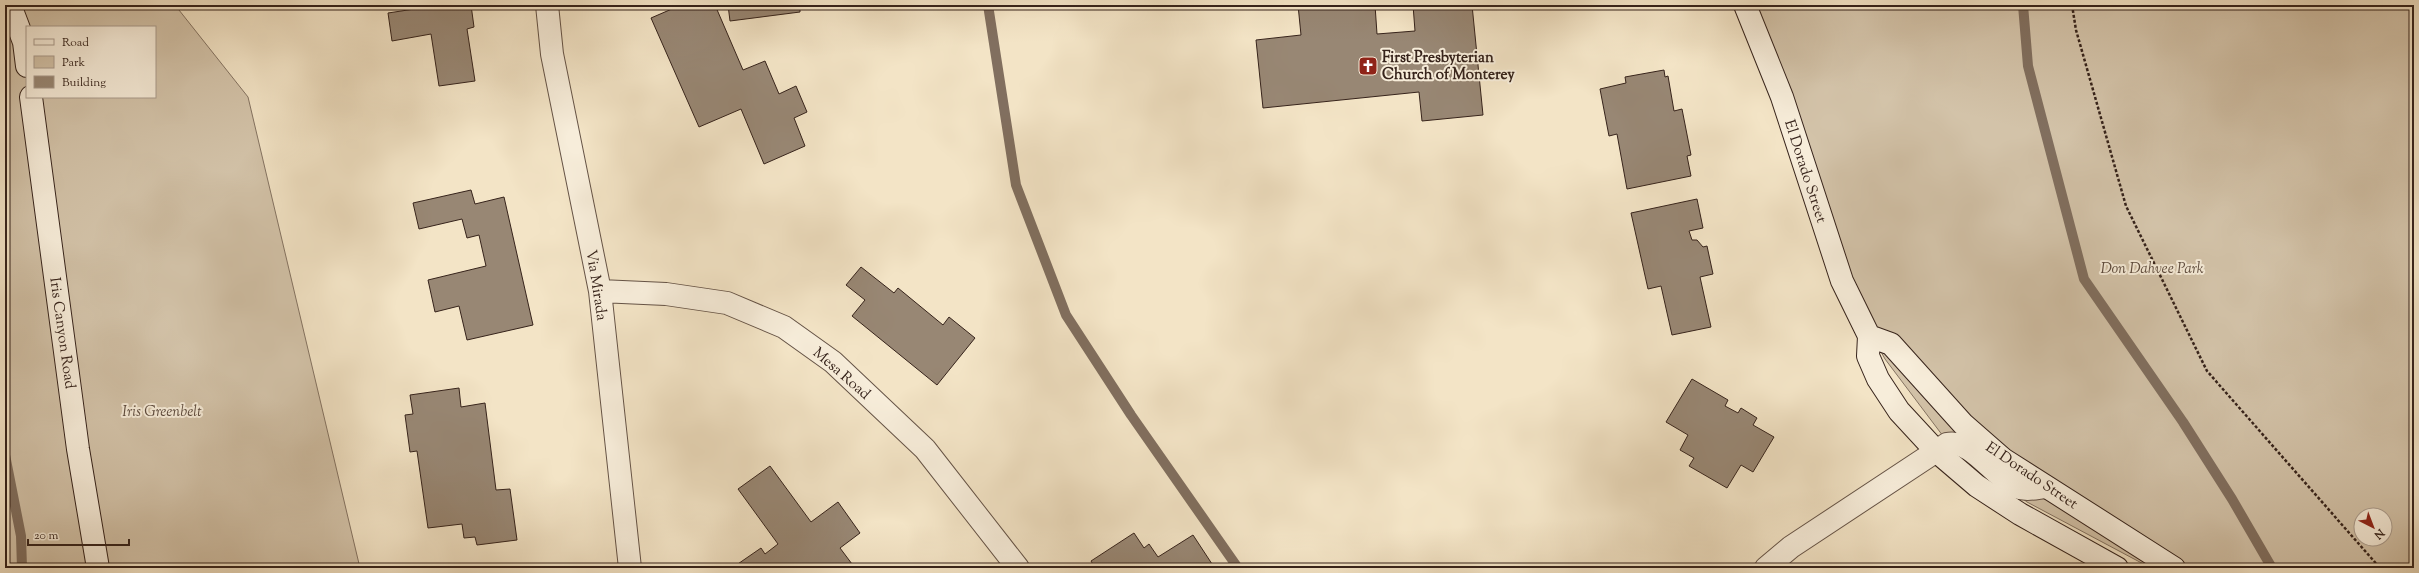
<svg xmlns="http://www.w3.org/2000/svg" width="2419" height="573" font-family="'Sorts Mill Goudy',serif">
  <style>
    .green { fill: #d3c3a9; stroke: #847362; fill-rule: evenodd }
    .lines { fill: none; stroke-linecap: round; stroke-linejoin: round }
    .stream { stroke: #816f5f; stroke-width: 10 }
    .building { fill: #988774; stroke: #36231b }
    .street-casing { stroke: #655346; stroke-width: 24 }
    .secondary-casing { stroke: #36231b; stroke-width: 24 }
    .path { stroke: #36231b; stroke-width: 2.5; stroke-dasharray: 3 2; stroke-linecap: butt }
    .street { stroke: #f7edda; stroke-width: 22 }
    .secondary { stroke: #f7edda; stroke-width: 22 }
    .labels { text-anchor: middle; stroke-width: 4; stroke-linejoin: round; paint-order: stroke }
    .poi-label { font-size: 15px; font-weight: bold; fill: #36231b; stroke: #f7edda; text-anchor: start }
    .street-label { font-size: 15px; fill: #36231b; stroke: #f7edda }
    .park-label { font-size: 15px; font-style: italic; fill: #5d4b3e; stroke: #f7edda }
  </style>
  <rect width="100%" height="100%" fill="#f3e4c6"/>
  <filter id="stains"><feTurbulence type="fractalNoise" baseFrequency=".005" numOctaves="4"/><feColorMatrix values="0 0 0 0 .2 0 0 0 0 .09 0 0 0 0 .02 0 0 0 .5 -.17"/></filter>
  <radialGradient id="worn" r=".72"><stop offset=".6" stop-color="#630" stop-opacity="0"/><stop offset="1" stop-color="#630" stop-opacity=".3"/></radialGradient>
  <path class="green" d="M5,5H175L248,97L360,568H5ZM27,27H155V97H27Z
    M1745,5H2414V568H2219L2214,566L2151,568L2027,502L1946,440L1885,359L1842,281ZM2361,515H2385V539H2361Z"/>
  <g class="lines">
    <path class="stream" d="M988,5L1016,185L1066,315L1131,415L1238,568
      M2023,5L2028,66L2084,279L2183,422L2232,499L2272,568
      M5,455L21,536L22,568"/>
  </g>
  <path class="building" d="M421,5H471L474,27L467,29L475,81L439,86L431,34L392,41L388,13L421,8Z
    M681,5H715L743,70L765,61L779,94L796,86L807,112L794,118L805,146L764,164L741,109L699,127L651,18Z
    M728,5H800V12L730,21Z
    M1298,5H1375L1377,34L1415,31L1413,5H1472L1483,115L1422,121L1419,92L1263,108L1256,40L1301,35Z
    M1664,70L1665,77L1668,76L1674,111L1682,109L1691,155L1687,156L1691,176L1627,189L1617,134L1609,136L1600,89L1626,83L1625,77Z
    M471,190L475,204L504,197L533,325L467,340L459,306L435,312L428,280L486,266L479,235L467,238L462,219L419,229L413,203Z
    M1697,199L1703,228L1689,231L1692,240H1697L1703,247L1707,246L1713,274L1700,277L1711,327L1672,335L1661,286L1648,289L1631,213Z
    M861,267L894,293L898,288L943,325L949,317L975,338L937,385L852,316L865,300L846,285Z
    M1692,379L1728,400L1725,406L1738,413L1741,408L1757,418L1753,425L1774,437L1753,472L1741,465L1727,488L1689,466L1694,458L1680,450L1688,435L1666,422Z
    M459,388L461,407L485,403L496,490L510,489L517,540L477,545L475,537L464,538L462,524L428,528L417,451L410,452L405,415L413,414L410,395Z
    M770,466L811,522L838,502L860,533L840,548L855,568H732L761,548L765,554L778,544L738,489Z
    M1134,533L1144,548L1149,544L1158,557L1193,535L1214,567L1095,568L1091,561Z
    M1988,564L1989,568H1976Z"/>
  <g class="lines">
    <g class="street-casing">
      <path id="street" d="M547,5L552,54L600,291L630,568
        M600,291L666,294L727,303L784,327L833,362L925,449L1018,568
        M1766,568L1791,547L1947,444C1971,438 1995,478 2016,487C2026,491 2036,488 2046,487"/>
    </g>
    <g class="secondary-casing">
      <path id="secondary" d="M10,5L24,42L27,66
        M1745,5L1782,97L1842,281L1869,336L1868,356L1878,379L1899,411L1936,451L1977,486L2020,514L2117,568
        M31,97L78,449L98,568
        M1869,336L1891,344L1963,424L2003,459L2174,568"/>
    </g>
    <path class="path" d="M2072,5L2076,30L2126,206L2207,371L2380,568"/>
    <use href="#street" class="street"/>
    <use href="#secondary" class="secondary"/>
  </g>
  <defs>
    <g id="church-square" transform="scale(1)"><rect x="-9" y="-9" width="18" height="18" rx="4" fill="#8f2418" stroke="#f7edda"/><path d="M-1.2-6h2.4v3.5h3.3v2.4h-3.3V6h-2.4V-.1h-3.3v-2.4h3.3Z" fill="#fff"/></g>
  </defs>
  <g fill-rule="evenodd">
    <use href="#church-square" x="1368" y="66"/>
  </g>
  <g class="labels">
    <g class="poi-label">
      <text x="1382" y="62">First Presbyterian<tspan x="1382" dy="17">Church of Monterey</tspan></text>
    </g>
    <g class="street-label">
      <text transform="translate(1806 171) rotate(72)" y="5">El Dorado Street</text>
      <text transform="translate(597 285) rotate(81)" y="5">Via Mirada</text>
      <text transform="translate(63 333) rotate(82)" y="5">Iris Canyon Road</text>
      <text transform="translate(842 373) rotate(41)" y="5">Mesa Road</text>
      <text transform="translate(2032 475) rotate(34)" y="5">El Dorado Street</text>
    </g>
    <g class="park-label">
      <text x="2152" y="273">Don Dahvee Park</text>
      <text x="162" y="416">Iris Greenbelt</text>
    </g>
  </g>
  <rect width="2419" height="573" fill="none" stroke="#f3e4c6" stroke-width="20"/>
  <rect x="6" y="6" width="2407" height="561" fill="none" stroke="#36231b" stroke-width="2"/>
  <rect x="10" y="10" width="2399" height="553" fill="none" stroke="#36231b"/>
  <rect x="26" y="26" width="130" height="72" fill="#f7edda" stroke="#aa9c8e"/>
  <rect x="34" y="39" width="20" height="6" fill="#f7edda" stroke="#aa9c8e"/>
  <text x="62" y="46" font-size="12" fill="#36231b">Road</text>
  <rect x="34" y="56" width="20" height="12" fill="#d3c3a9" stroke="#aa9c8e"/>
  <text x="62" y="66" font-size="12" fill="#36231b">Park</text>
  <rect x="34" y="76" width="20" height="12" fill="#988774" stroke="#aa9c8e"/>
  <text x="62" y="86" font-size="12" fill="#36231b">Building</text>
  <g transform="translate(2373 527) rotate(138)"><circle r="19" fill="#f7edda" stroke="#aa9c8e"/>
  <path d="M0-3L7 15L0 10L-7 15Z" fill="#8f2418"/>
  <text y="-6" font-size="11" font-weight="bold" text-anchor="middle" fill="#36231b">N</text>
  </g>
  <path d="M28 539v6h101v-6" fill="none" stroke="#36231b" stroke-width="2"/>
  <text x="34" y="539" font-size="12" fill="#36231b" stroke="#f7edda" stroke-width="3" paint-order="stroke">20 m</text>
  <rect width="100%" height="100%" filter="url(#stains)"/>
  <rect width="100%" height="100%" fill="url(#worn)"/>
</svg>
